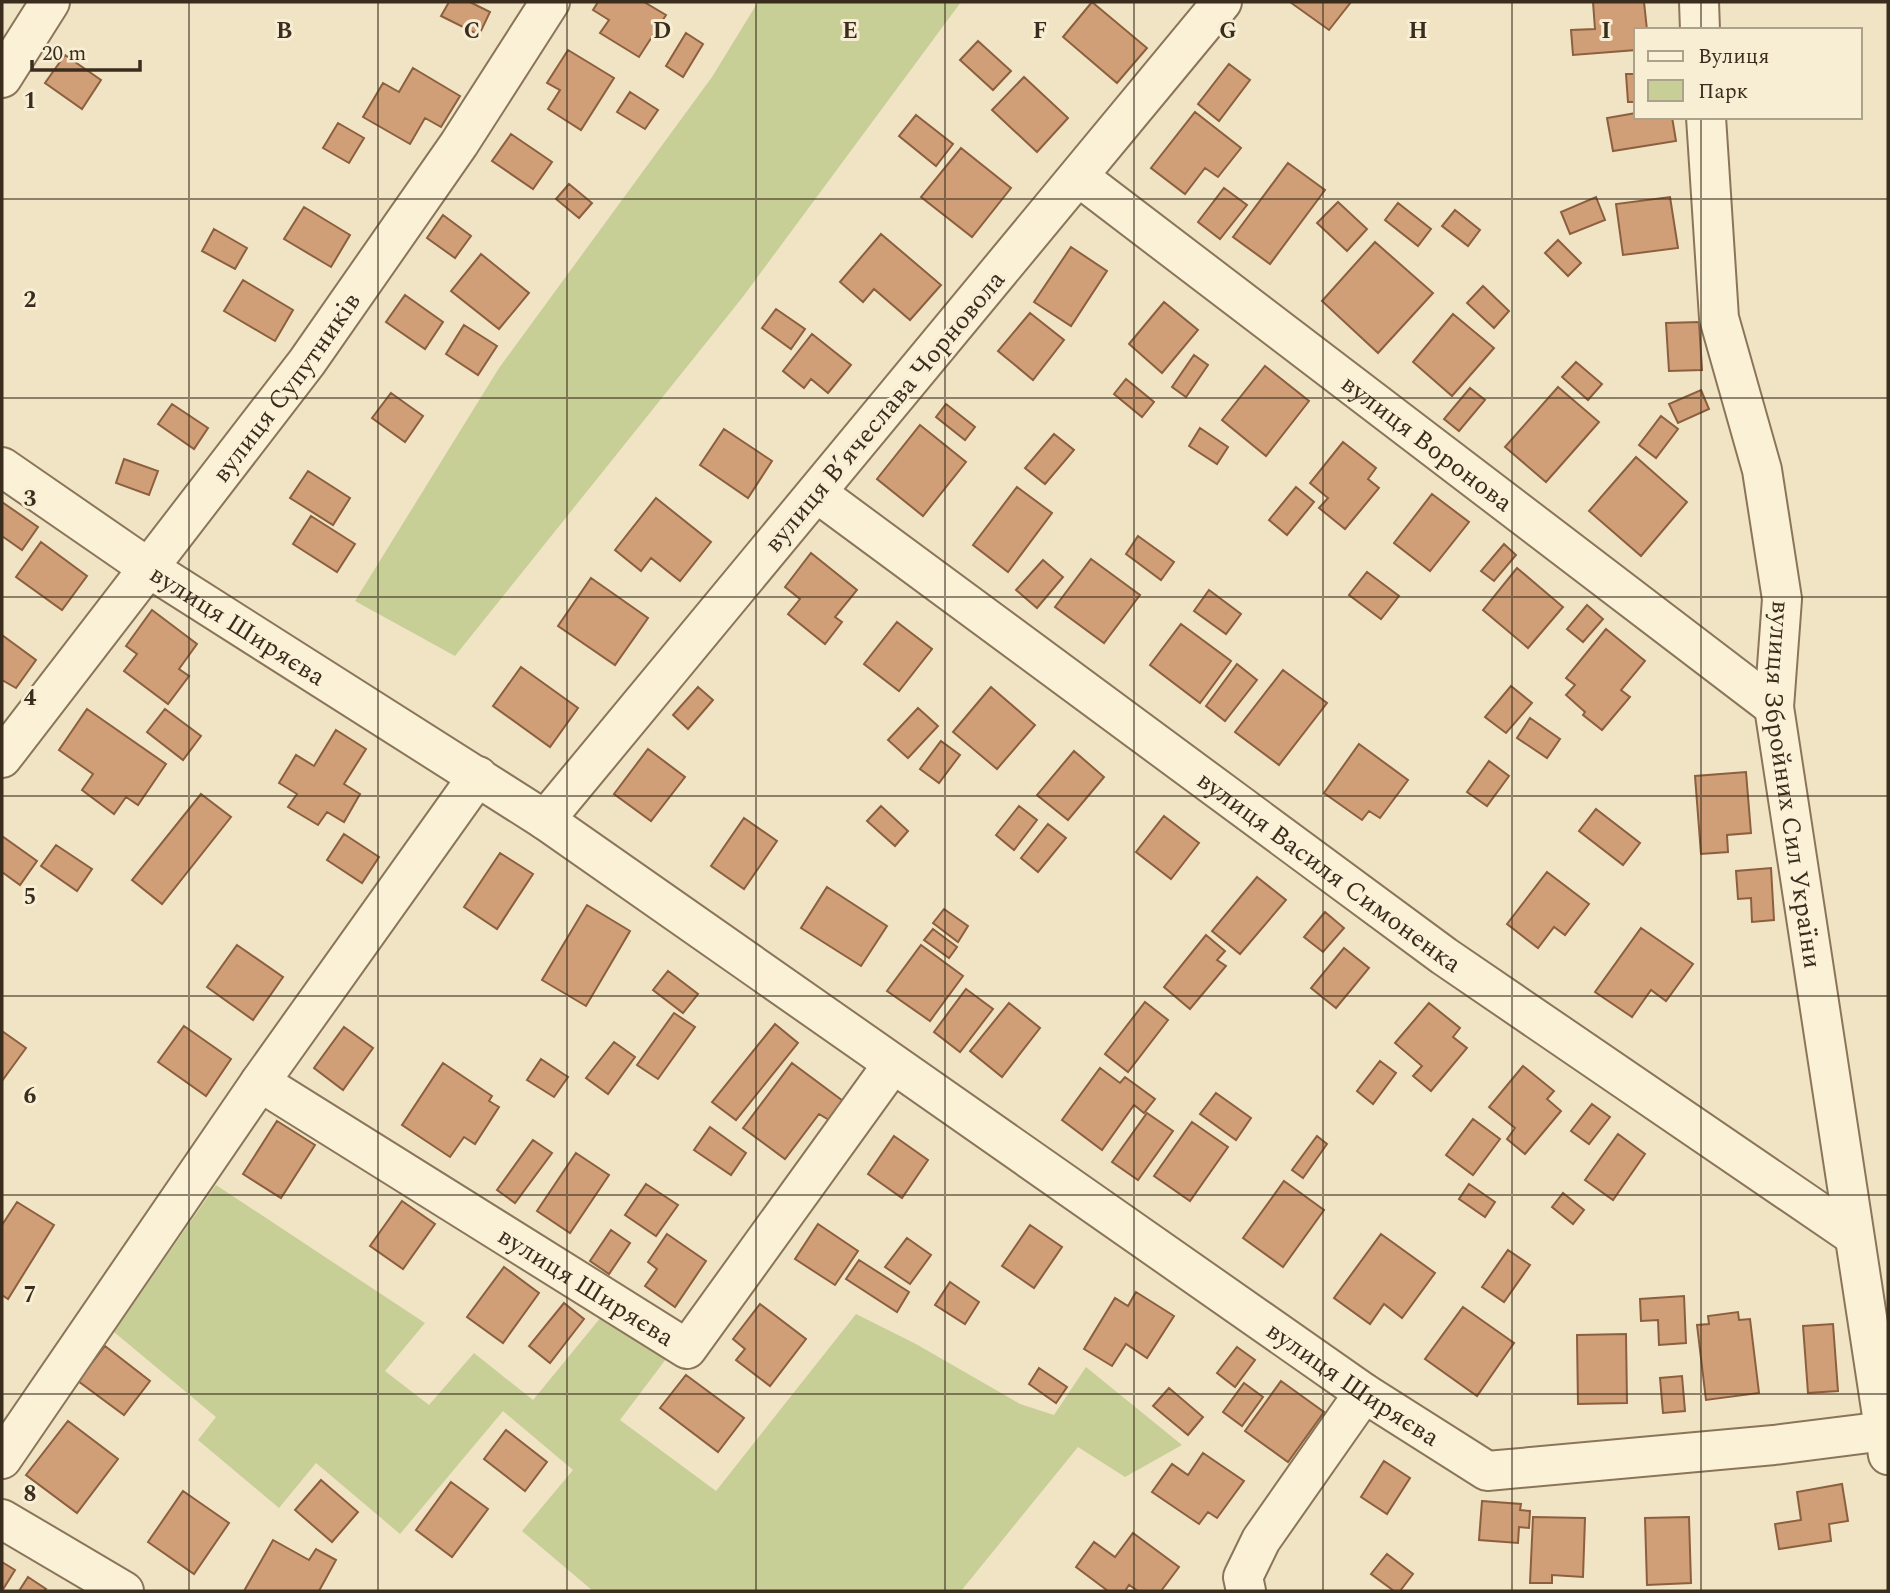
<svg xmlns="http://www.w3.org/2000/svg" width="1890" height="1593" font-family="Spectral,serif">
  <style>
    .green { fill: #c7cf97 }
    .building { fill: #d09f78; stroke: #8c5f3e; stroke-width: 2 }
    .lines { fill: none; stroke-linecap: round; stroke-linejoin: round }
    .minor-casing { stroke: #8b7559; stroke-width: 42 }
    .minor { stroke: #faf1d7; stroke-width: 38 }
    .grid { fill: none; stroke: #3b2d1e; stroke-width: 2; stroke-opacity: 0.55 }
    .labels { text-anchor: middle; stroke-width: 6; stroke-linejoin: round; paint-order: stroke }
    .street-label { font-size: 26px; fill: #3b2d1e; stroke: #f7eed4 }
    .grid-label { font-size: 23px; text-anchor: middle; font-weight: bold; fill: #3b2d1e; stroke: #f7eed4; stroke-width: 6; stroke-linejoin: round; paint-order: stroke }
  </style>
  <rect width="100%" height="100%" fill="#f0e4c4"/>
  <path class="green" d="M758,2H961L742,298L455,656L355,601L499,368L712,77Z
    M216,1185L425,1323L385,1371L429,1405L474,1353L533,1400L606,1311L669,1355L620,1420L716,1491L856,1314L916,1344L1020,1404L1054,1415L1086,1367L1182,1445L1125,1477L1078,1447L961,1591H593L522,1531L573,1470L503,1411L400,1534L316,1463L279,1508L198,1440L216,1417L114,1332Z"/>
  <path class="building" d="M449,2H470L490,12L479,35L441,16Z
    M598,2H644L666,15L639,57L600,33L609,20L593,10Z
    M1092,2L1147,48L1117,83L1063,37Z
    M1290,2H1351L1329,30Z
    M1593,2H1644L1647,30H1636V50L1573,55L1571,30L1595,29Z
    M686,33L703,44L683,77L666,66Z
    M978,41L1011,71L993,90L960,60Z
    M568,50L614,78L581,130L548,109L560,90L547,83Z
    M65,55L101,80L82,109L45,83Z
    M1229,64L1250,80L1219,121L1198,104Z
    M413,68L460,96L441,127L425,118L410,144L363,117L383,83L399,92Z
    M1626,74H1636V102H1628Z
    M1024,77L1068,118L1037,152L992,110Z
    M630,92L658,110L645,129L617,112Z
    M1195,112L1241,148L1218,177L1205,168L1185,194L1151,168Z
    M1636,113V117H1672L1676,141L1613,151L1607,118Z
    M916,115L953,144L936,166L899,136Z
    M338,123L364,138L349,163L323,148Z
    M511,134L552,162L533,189L492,161Z
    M961,148L1011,188L972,237L921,197Z
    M1288,163L1325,190L1270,264L1233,237Z
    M569,184L592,203L579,218L556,199Z
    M1224,188L1247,205L1220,239L1198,222Z
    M1596,197L1605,220L1570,234L1561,212Z
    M1670,197L1678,248L1623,255L1616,204Z
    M1338,202L1367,229L1347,251L1317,223Z
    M1398,203L1431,229L1418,246L1385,220Z
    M304,207L350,235L331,267L284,239Z
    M1455,210L1480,230L1468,246L1442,226Z
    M443,215L471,236L455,258L427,238Z
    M214,229L247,248L235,269L202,251Z
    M881,234L941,285L910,320L874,289L863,302L840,282Z
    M1558,240L1581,263L1568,276L1545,253Z
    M1375,242L1433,293L1378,353L1322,301Z
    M1071,247L1107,271L1071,326L1034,302Z
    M481,254L529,293L499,329L451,291Z
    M243,280L293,310L275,341L224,311Z
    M1483,286L1509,311L1494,328L1467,303Z
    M405,295L443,322L425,349L386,322Z
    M1164,302L1198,330L1162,373L1129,344Z
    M776,309L805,329L791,349L762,328Z
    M1030,313L1064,340L1033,380L998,351Z
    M1453,314L1494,348L1452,396L1413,362Z
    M1699,322L1702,370L1669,371L1666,323Z
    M464,325L497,346L478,375L446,354Z
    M812,334L851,365L828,393L811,379L804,388L783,371Z
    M1194,355L1208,365L1186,397L1172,387Z
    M1576,362L1602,384L1588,400L1562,377Z
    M1265,366L1309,401L1266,456L1222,420Z
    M1126,379L1154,402L1142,417L1114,394Z
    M1558,387L1599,422L1546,482L1505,447Z
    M1470,388L1485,400L1459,431L1444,419Z
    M1701,390L1709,409L1678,423L1669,404Z
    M391,393L423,416L405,442L372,418Z
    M172,404L208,428L194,449L158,424Z
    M946,404L975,427L965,440L936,417Z
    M1661,416L1678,429L1656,458L1639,445Z
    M920,425L966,462L923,516L877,479Z
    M1200,428L1228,447L1217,464L1189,446Z
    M724,429L772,461L748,498L700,465Z
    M1054,434L1074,450L1045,484L1025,468Z
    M1343,442L1376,468L1368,479L1379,488L1345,529L1319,508L1328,498L1310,483Z
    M1636,457L1687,502L1641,556L1589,511Z
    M124,459L158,471L149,495L116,483Z
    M308,471L350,498L333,525L290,498Z
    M1017,487L1052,513L1008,572L973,545Z
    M1296,487L1314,502L1287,535L1269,520Z
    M1432,494L1469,522L1430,571L1394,543Z
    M656,498L711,542L680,581L651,558L641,571L615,550Z
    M2,502L38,527L22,550L2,536Z
    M311,516L355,544L337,572L293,544Z
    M1138,536L1174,562L1161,580L1126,554Z
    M41,542L87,576L62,610L16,577Z
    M1504,544L1516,555L1494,581L1481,571Z
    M811,553L857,590L835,617L842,622L825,644L788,614L800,599L785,587Z
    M1091,559L1140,595L1104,643L1055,607Z
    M1043,560L1063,577L1037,608L1016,590Z
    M1517,568L1563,607L1528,648L1483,610Z
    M1367,572L1399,596L1381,619L1349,595Z
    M591,578L648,618L615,665L558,626Z
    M1209,590L1241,614L1226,634L1194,611Z
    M1587,605L1603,619L1583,642L1567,629Z
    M152,610L197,644L179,669L189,676L168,704L124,671L137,654L126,646Z
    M897,622L932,649L899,691L864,664Z
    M1181,624L1231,661L1200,703L1150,665Z
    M1606,629L1645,661L1621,690L1630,697L1602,730L1583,715L1585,712L1566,695L1575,685L1566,678Z
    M2,635L36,660L16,688L2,680Z
    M1237,664L1257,680L1225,721L1206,706Z
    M521,667L578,708L550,747L493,706Z
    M1283,670L1327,703L1279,765L1235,732Z
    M1511,686L1532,703L1506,733L1485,717Z
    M698,687L713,700L688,729L673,715Z
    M991,687L1035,725L997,769L953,732Z
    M918,708L938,726L908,758L888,740Z
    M87,709L166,764L138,805L126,797L114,814L82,790L93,774L59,750Z
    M165,709L201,736L183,760L147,732Z
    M1530,718L1560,739L1547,758L1517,738Z
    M336,730L366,749L344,784L360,794L344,822L327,812L318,825L288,807L297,794L279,783L296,755L314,766Z
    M941,741L960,755L939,783L920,769Z
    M1359,744L1408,780L1380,818L1369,811L1362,820L1324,793Z
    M648,749L685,777L651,821L614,794Z
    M1074,751L1104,777L1068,820L1037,795Z
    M1489,761L1509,776L1487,806L1467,792Z
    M1746,772L1751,833L1727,835L1728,852L1701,854L1695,776Z
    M201,794L231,817L162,904L132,880Z
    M881,806L908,831L895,846L867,821Z
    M1019,806L1037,820L1014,850L996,835Z
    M1596,809L1640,843L1623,865L1579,831Z
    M1164,816L1199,843L1171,879L1136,852Z
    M744,818L777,841L744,889L711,866Z
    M1048,824L1066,838L1038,872L1021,858Z
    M344,834L379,857L362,883L327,860Z
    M2,836L37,861L20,885L2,872Z
    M56,845L92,869L77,891L41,866Z
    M500,853L533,874L497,929L464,907Z
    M1771,868L1774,920L1752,922L1751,898L1738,899L1736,871Z
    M1547,872L1589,904L1565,935L1554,927L1538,948L1507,924Z
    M1257,877L1286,900L1240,954L1212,931Z
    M827,887L887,926L861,966L801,928Z
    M587,905L630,931L586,1006L542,980Z
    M944,909L968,926L958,942L933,923Z
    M1325,912L1344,928L1323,952L1304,937Z
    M1641,928L1693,964L1666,1001L1651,990L1632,1017L1595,992Z
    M933,929L957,947L949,958L924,940Z
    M1206,935L1225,951L1217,960L1226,966L1190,1009L1164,987Z
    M237,945L283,977L253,1020L207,987Z
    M921,945L963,976L930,1021L887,991Z
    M1344,948L1369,968L1336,1008L1311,988Z
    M668,971L698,994L683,1013L653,990Z
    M966,989L993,1009L960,1052L934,1032Z
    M1145,1002L1168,1020L1128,1072L1105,1054Z
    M1009,1003L1040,1028L1002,1077L970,1051Z
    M1429,1003L1460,1028L1453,1037L1467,1048L1431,1091L1413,1076L1422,1066L1395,1043Z
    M674,1013L695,1027L658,1079L637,1065Z
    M775,1024L798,1043L736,1120L712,1102Z
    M184,1026L231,1059L206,1096L158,1062Z
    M344,1027L373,1048L343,1090L314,1068Z
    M2,1031L26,1048L2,1081Z
    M614,1042L635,1057L608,1094L586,1078Z
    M541,1059L568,1077L554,1097L527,1080Z
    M1380,1061L1396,1073L1373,1104L1357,1091Z
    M443,1063L492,1096L489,1101L499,1107L475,1144L464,1137L450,1157L402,1125Z
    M792,1063L843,1101L829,1120L819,1114L785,1159L743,1128Z
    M1523,1066L1554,1091L1547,1099L1561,1111L1525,1154L1507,1139L1515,1128L1489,1107Z
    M1100,1068L1120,1083L1125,1077L1155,1099L1144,1113L1134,1105L1102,1150L1062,1120Z
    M1216,1093L1251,1118L1236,1140L1200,1114Z
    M1592,1104L1610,1117L1589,1144L1571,1131Z
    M1147,1113L1173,1131L1138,1180L1112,1162Z
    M1473,1119L1500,1139L1473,1175L1446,1155Z
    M277,1121L315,1145L281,1198L243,1174Z
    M1192,1122L1228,1147L1190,1201L1154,1176Z
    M710,1127L746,1153L731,1175L694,1150Z
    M1618,1134L1645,1154L1613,1200L1585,1180Z
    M894,1136L928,1160L902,1198L868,1174Z
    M1317,1136L1327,1144L1303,1178L1292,1170Z
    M533,1140L552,1153L515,1203L497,1190Z
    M576,1153L609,1175L570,1233L537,1211Z
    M1284,1181L1324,1210L1283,1267L1243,1238Z
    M646,1184L678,1205L656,1236L625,1215Z
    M1469,1184L1495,1202L1485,1217L1459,1199Z
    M1563,1193L1584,1210L1573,1224L1552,1207Z
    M402,1201L435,1224L403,1269L370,1246Z
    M17,1202L54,1225L8,1299L2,1295V1225Z
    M818,1224L858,1251L835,1285L795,1259Z
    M1030,1225L1062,1247L1034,1288L1002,1266Z
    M611,1230L630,1243L609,1274L590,1261Z
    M667,1234L706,1261L675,1307L645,1286L657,1269L648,1262Z
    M1381,1234L1435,1273L1402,1318L1384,1304L1370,1324L1334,1298Z
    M907,1238L931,1255L910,1284L885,1267Z
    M1508,1250L1530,1265L1504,1302L1482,1287Z
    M859,1260L909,1292L897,1312L846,1279Z
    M504,1267L539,1293L503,1343L467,1317Z
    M950,1282L979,1302L965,1324L935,1305Z
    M1136,1292L1174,1316L1147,1358L1126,1344L1112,1366L1084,1349L1115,1298L1128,1306Z
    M1684,1296L1686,1343L1659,1345L1658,1320L1641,1321L1640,1299Z
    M564,1303L584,1319L550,1363L529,1346Z
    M760,1304L806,1339L770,1386L736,1360L745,1349L733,1339Z
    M1463,1307L1514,1343L1477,1396L1425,1359Z
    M1738,1312L1739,1320L1750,1319L1759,1393L1706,1400L1697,1325L1709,1324L1708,1316Z
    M1833,1324L1838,1391L1808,1393L1803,1326Z
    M1626,1334L1627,1403L1578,1404L1577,1335Z
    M105,1346L150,1381L124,1415L78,1381Z
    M1237,1347L1255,1360L1235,1387L1217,1373Z
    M1039,1368L1067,1387L1056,1403L1029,1384Z
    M686,1375L744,1418L718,1452L660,1408Z
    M1682,1376L1685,1411L1663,1413L1660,1378Z
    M1281,1381L1324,1412L1288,1462L1245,1431Z
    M1244,1383L1263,1397L1242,1426L1223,1412Z
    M1169,1388L1203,1417L1188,1435L1153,1406Z
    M68,1421L118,1459L77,1513L26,1475Z
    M506,1430L547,1462L525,1491L484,1459Z
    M1203,1453L1244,1481L1217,1518L1208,1512L1199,1524L1152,1492L1172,1464L1188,1475Z
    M1384,1461L1410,1478L1387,1514L1361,1497Z
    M321,1480L358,1512L332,1542L295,1510Z
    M451,1482L488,1509L452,1557L416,1530Z
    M1842,1484L1848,1521L1829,1524L1831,1541L1779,1549L1775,1524L1801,1520L1797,1492Z
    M183,1491L229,1523L194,1574L148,1542Z
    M1482,1501L1521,1504L1520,1510L1530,1511L1529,1528L1519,1527L1518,1543L1479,1540Z
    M1533,1517L1585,1518L1583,1577L1552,1575V1583H1530Z
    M1689,1517L1691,1583L1647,1585L1645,1518Z
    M1133,1533L1179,1567L1161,1591H1138L1129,1585L1125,1591H1108L1076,1567L1094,1542L1115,1557Z
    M273,1540L309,1560L316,1549L336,1560L319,1591H244Z
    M1387,1554L1413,1574L1400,1591H1394L1371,1574Z
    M2,1562L15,1570L2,1591Z
    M28,1577L46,1589L44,1591H19Z"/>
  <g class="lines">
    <g class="minor-casing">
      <g id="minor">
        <path d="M1699,2L1700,30"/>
        <path d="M2,78L50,2"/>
        <path id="s1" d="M1706,117L1719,318L1762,470L1782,599L1774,707L1888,1455"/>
        <path id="s2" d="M1079,177L1774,707"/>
        <path id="s3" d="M2,467L147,567L545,820L1364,1393L1487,1471L1774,1445L1885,1431"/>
        <path id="s4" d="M817,493L1444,956L1854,1236"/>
        <path id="s5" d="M2,758L307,362L459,144L550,2"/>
        <path d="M545,820L1222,2"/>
        <path id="s6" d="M260,1082L687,1349L892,1065"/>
        <path d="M2,1459L260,1082L478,776"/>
        <path d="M2,1519L124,1591"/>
        <path d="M1246,1591L1243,1577L1261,1540L1364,1393"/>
      </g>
    </g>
    <use href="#minor" class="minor"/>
  </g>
  <path class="grid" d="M189,2V1591M378,2V1591M567,2V1591M756,2V1591M945,2V1591M1134,2V1591M1323,2V1591M1512,2V1591M1701,2V30M1701,117V1591M2,199H1888M2,398H1888M2,597H1888M2,796H1888M2,996H1888M2,1195H1888M2,1394H1888"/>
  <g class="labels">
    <g class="street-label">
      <text dy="9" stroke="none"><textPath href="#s5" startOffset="467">вулиця Супутників</textPath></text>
      <text transform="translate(884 411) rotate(-50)" y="9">вулиця Вʼячеслава Чорновола</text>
      <text dy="9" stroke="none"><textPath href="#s2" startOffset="438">вулиця Воронова</textPath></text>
      <text dy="9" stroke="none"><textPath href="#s3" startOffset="284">вулиця Ширяєва</textPath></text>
      <text dy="9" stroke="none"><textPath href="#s1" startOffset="677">вулиця Збройних Сил України</textPath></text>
      <text dy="9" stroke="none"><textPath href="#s4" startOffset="637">вулиця Василя Симоненка</textPath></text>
      <text dy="9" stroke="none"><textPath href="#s6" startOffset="385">вулиця Ширяєва</textPath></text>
      <text dy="9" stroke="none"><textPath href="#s3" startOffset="1633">вулиця Ширяєва</textPath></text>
    </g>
  </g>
  <g class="grid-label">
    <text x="284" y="38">B</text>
    <text x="472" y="38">C</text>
    <text x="662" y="38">D</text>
    <text x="850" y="38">E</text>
    <text x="1040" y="38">F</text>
    <text x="1228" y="38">G</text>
    <text x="1418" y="38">H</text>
    <text x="1606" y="38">I</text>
    <text x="30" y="108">1</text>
    <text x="30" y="307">2</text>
    <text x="30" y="506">3</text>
    <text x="30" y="705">4</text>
    <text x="30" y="904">5</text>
    <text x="30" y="1103">6</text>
    <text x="30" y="1302">7</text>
    <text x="30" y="1501">8</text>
  </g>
  <rect width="1890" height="1593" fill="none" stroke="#3b2d1e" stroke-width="7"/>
  <rect x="1634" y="28" width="228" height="91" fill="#f7eed4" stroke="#aca18b" stroke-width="2"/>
  <rect x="1648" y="51" width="35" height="10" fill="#faf1d7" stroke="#aca18b" stroke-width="2"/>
  <text x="1698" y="63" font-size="21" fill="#3b2d1e">Вулиця</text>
  <rect x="1648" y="80" width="35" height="21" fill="#c7cf97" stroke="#aca18b" stroke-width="2"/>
  <text x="1698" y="98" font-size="21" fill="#3b2d1e">Парк</text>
  <path d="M32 60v10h108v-10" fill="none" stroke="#3b2d1e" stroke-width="3.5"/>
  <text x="42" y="60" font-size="21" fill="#3b2d1e" stroke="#f7eed4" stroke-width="5" paint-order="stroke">20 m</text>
</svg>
